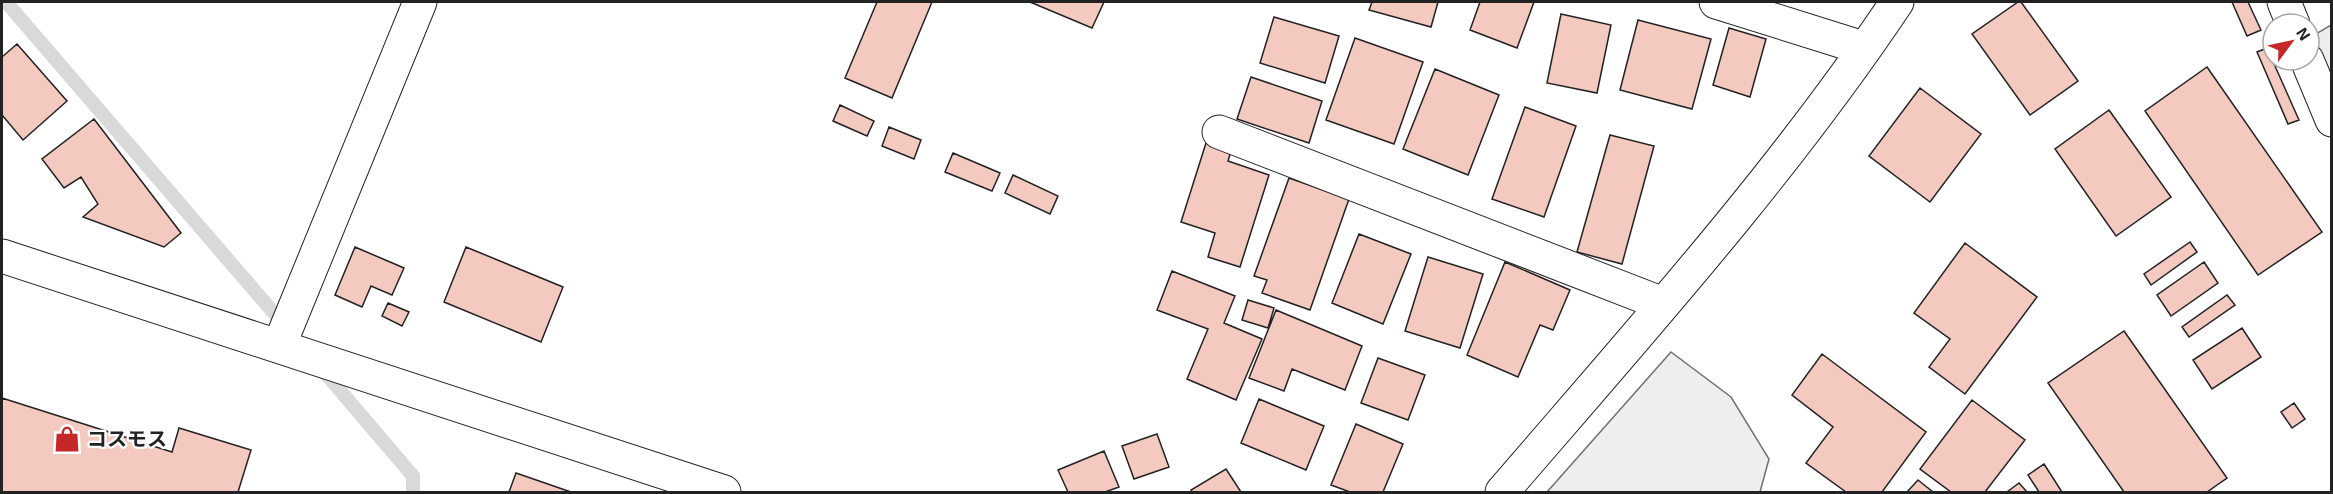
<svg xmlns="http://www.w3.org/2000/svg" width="2333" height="494" font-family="'Exo 2','Noto Sans JP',sans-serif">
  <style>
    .green { fill: #eee; stroke: #6f6f6f; stroke-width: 1.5 }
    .parking { fill: #ededed; stroke: #6f6f6f; stroke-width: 1.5 }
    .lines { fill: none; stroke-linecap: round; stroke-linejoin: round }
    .stream { stroke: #d9d9d9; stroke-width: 14 }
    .building { fill: #f3c9c0; stroke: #222; stroke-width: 1.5 }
    .minor-casing { stroke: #222; stroke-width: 35 }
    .tertiary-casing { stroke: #222; stroke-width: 35 }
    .minor { stroke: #fff; stroke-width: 33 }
    .tertiary { stroke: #fff; stroke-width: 33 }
    .labels { text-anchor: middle; stroke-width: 4.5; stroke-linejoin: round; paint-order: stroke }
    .poi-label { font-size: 20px; font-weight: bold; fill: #222; stroke: #fff; text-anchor: start }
  </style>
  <rect width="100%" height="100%" fill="#fff"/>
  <path class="green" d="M1671,352L1731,397L1769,459L1760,492H1547Z"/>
  <path class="parking" d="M2331,25V91L2309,38Z"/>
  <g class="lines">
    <path class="stream" d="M6,2L286,327
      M320,367L413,476V492"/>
  </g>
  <path class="building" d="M877,2H932L892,98L845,78Z
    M1030,2H1104L1092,28Z
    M1372,2H1438L1431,27L1369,10Z
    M1480,2H1534L1517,48L1470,30Z
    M2018,2H2021L2078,81L2030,115L1972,34Z
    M2232,2H2248L2261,30L2247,36Z
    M1561,14L1611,25L1597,93L1547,83Z
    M1274,17L1339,36L1325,83L1260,63Z
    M1638,20L1711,39L1692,109L1620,90Z
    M1729,28L1766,39L1750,97L1713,85Z
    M1355,38L1423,62L1394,144L1326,120Z
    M17,44L67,101L23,140L2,115V57Z
    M2267,48L2299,120L2288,124L2257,52Z
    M2207,67L2322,232L2258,275L2145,111Z
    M1435,69L1499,95L1468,175L1403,149Z
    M1251,77L1322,101L1309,143L1237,119Z
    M1920,88L1981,134L1930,202L1869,156Z
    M840,105L874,121L867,136L833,121Z
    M1525,107L1576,126L1544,217L1492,199Z
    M2109,110L2171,197L2116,236L2055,149Z
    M94,119L181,233L164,247L83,217L98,204L81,177L64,188L42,159Z
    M889,127L921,140L914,159L882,146Z
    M1610,135L1654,146L1622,264L1577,252Z
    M1206,143L1231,151L1228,161L1269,175L1240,267L1208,257L1215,233L1181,222Z
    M953,153L1000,173L992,191L945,172Z
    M1013,175L1058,196L1050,214L1005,193Z
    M1289,178L1349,199L1310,310L1262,293L1267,280L1254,276Z
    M1359,234L1411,254L1383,324L1332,303Z
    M2190,242L2197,252L2151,285L2144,274Z
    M1965,243L2037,297L1965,394L1929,367L1950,339L1914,313Z
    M355,247L404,268L392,295L371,286L362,307L335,295Z
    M466,247L563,287L541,342L444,302Z
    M1428,257L1483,274L1460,348L1405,331Z
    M1505,262L1570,290L1553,330L1540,325L1518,377L1467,355Z
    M2204,262L2218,283L2171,316L2157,295Z
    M1172,271L1235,296L1224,323L1262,339L1236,400L1187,379L1208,329L1157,310Z
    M2227,295L2235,305L2189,337L2182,327Z
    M1248,300L1274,308L1268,328L1242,320Z
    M388,303L409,312L402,326L382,316Z
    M1276,310L1362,346L1345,390L1292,369L1284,391L1249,378Z
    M2242,328L2261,357L2212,389L2193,360Z
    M2124,331L2227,478L2207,492H2124L2048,383Z
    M1822,354L1926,432L1882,492H1846L1806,463L1833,427L1792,395Z
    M1378,358L1425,375L1408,420L1361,403Z
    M2,398L172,452L179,428L251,450L238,492H2Z
    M1259,399L1324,426L1306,470L1241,443Z
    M1972,400L2025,440L1985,492H1951L1920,469Z
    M2294,403L2305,419L2292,428L2281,412Z
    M1356,424L1403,444L1383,492H1350L1331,485Z
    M1157,434L1169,467L1134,479L1122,446Z
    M1104,451L1119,487L1105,492H1068L1058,470Z
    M2044,464L2062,492H2039L2028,475Z
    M1226,469L1241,492H1192L1191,490Z
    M516,473L571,492H509Z
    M1918,480L1933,492H1907Z
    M2019,483L2027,492H2007Z"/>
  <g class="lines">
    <g class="minor-casing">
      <path id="minor" d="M1716,2L1863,48
        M2284,2L2293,24
        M2307,60L2332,120
        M1219,132L1663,304
        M279,346L420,2"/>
    </g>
    <g class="tertiary-casing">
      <path id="tertiary" d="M2,256L724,492
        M1502,492C1637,335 1782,174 1897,2"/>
    </g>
    <use href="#minor" class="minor"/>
    <use href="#tertiary" class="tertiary"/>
  </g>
  <defs>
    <g id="shop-bare" transform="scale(2.07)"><path d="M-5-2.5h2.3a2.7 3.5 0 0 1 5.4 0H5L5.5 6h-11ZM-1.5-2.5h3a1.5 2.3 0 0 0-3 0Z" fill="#c62828" stroke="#fff" stroke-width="2.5" paint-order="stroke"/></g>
  </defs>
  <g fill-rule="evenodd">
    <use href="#shop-bare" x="67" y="439"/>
  </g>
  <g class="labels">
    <g class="poi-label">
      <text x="87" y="446">コスモス</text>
    </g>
  </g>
  <rect width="2333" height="494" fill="none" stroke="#222222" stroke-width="6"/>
  <g transform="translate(2291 42) rotate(57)"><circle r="28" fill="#ffffff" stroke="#a7a7a7" stroke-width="1.5"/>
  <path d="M0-4.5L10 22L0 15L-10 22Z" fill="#c62828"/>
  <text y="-9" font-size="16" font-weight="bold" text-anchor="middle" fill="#222222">N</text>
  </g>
</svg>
